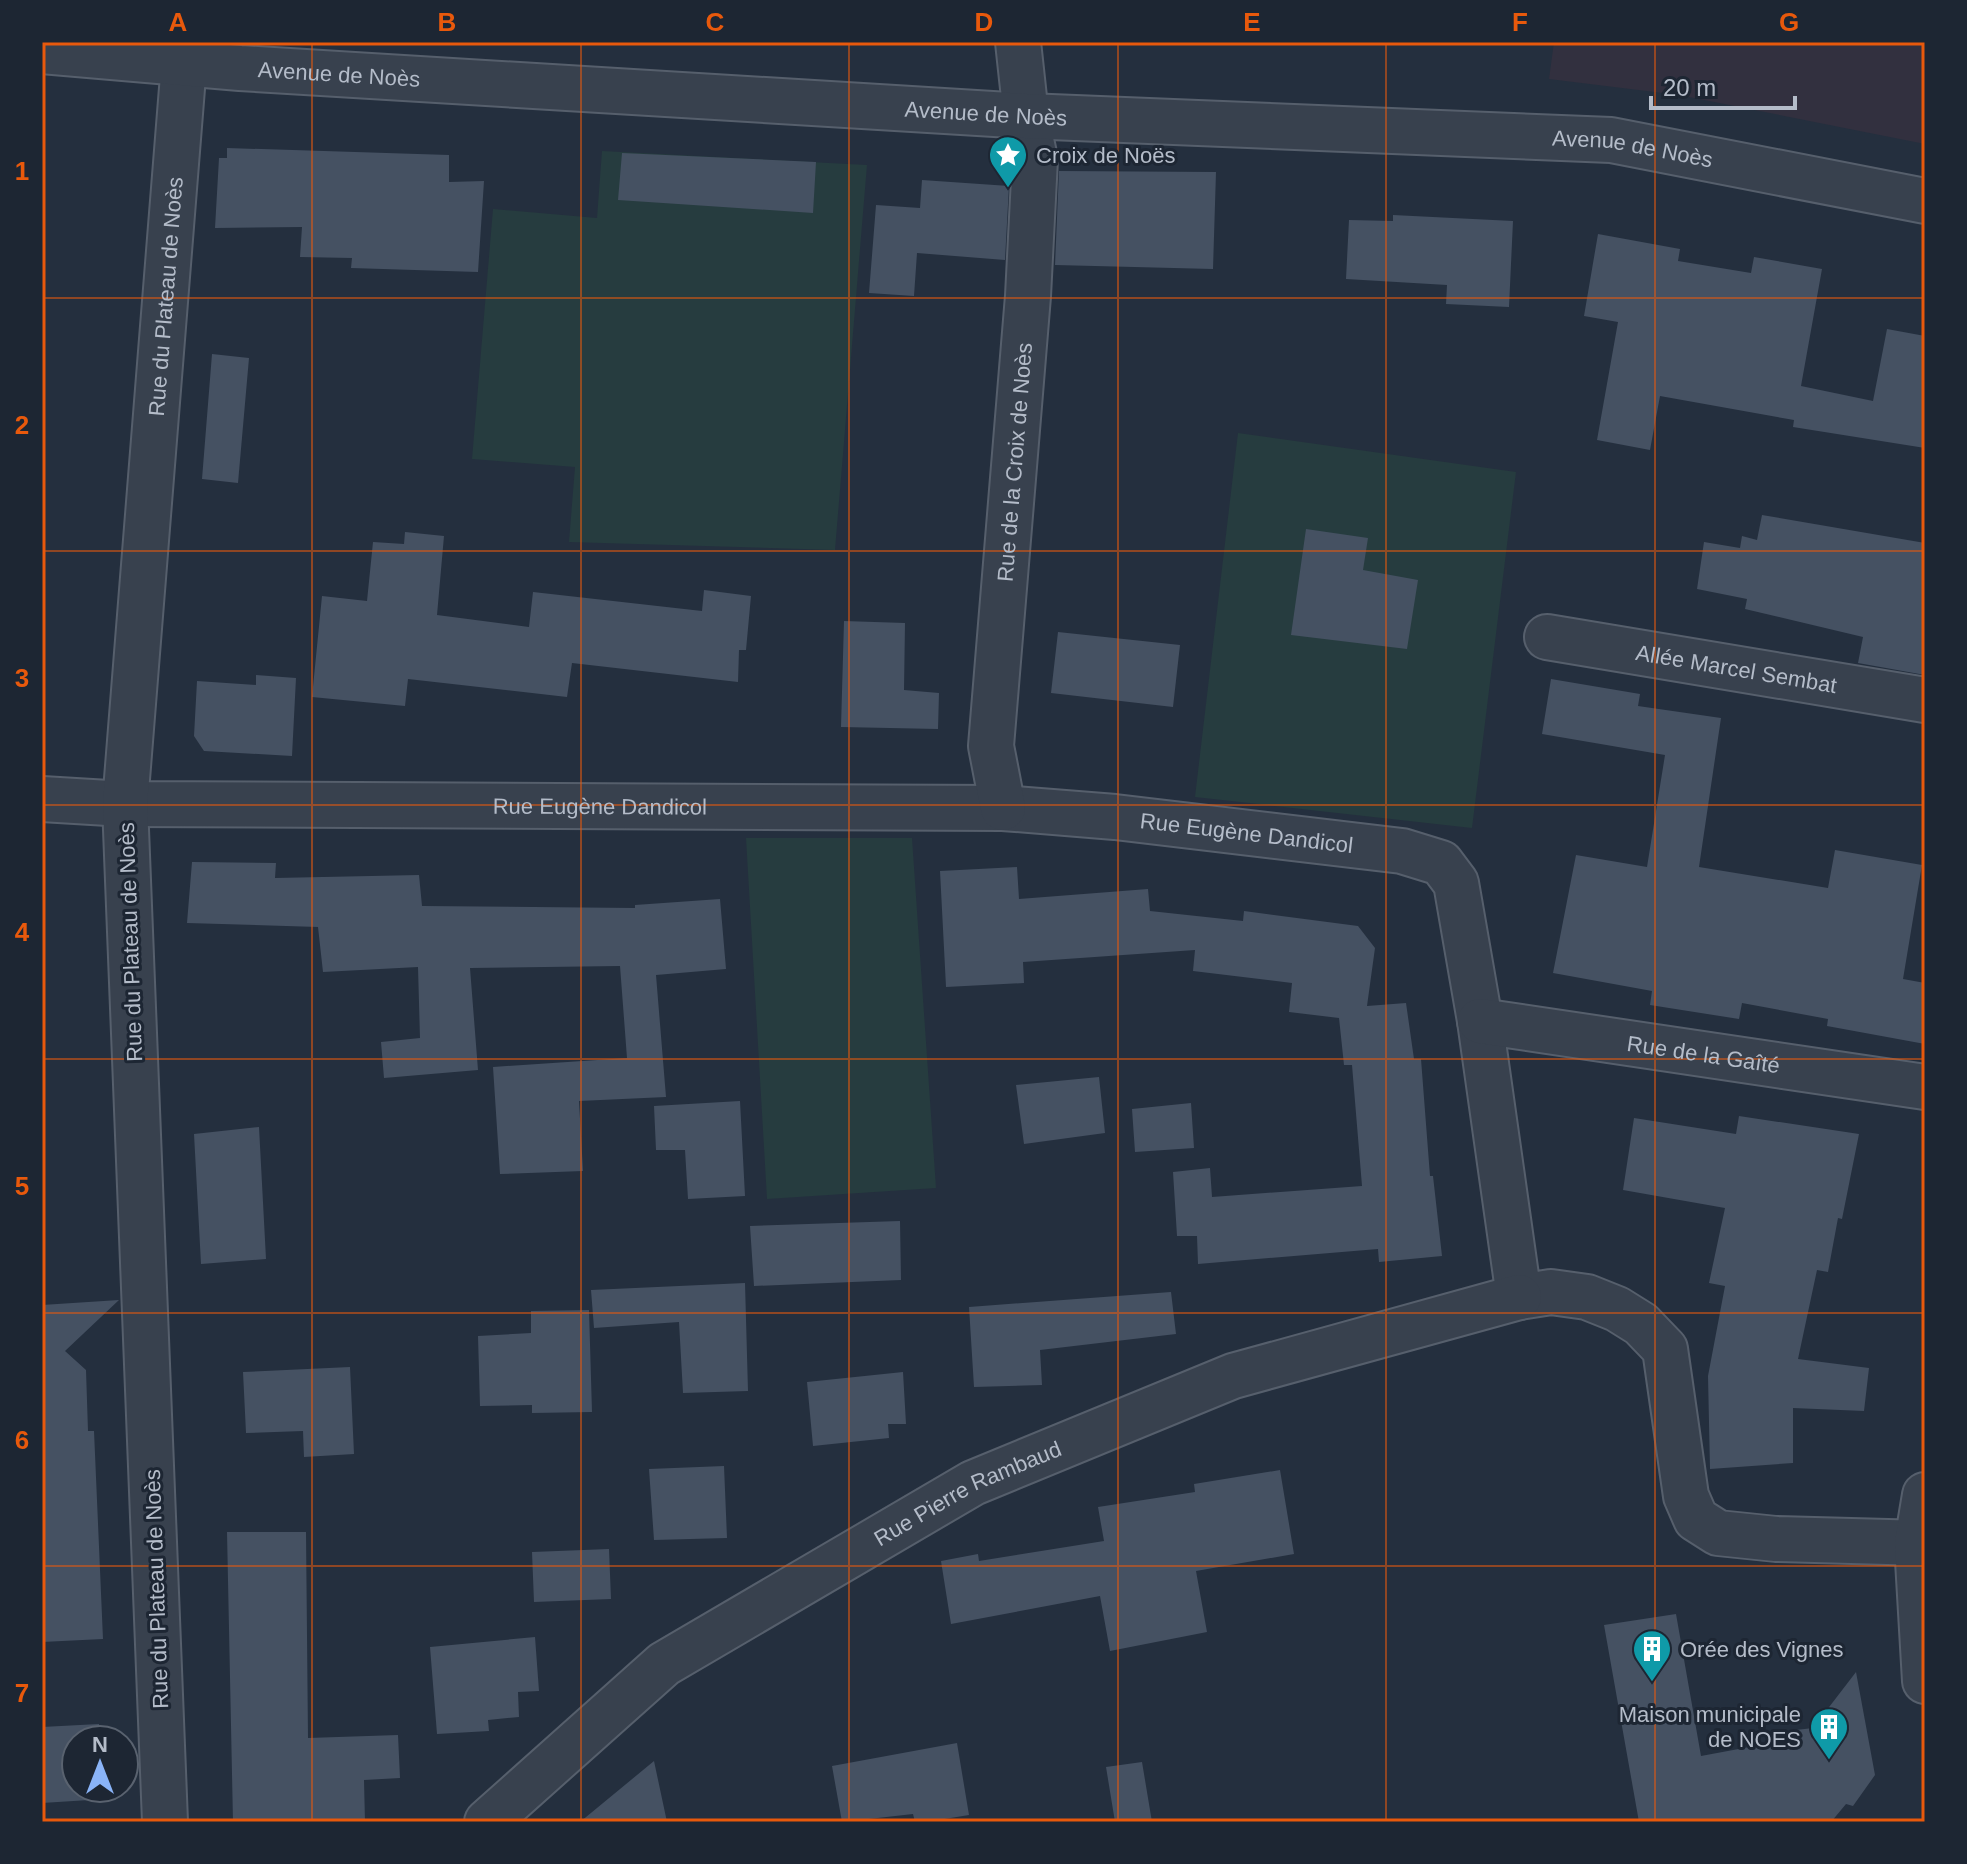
<svg xmlns="http://www.w3.org/2000/svg" width="1967" height="1864" font-family="Arial,sans-serif">
  <style>
    .medical { fill: #32303f }
    .green { fill: #263c3f }
    .building { fill: #455162 }
    .lines { fill: none; stroke-linecap: round; stroke-linejoin: round }
    .minor-casing { stroke: #565f6c; stroke-width: 48 }
    .tertiary-casing { stroke: #565f6c; stroke-width: 48 }
    .minor { stroke: #38414e; stroke-width: 44 }
    .tertiary { stroke: #38414e; stroke-width: 44 }
    .grid { fill: none; stroke: #e8590c; stroke-width: 2; stroke-opacity: 0.55 }
    .labels { text-anchor: middle; stroke-width: 6; stroke-linejoin: round; paint-order: stroke }
    .street-label { font-size: 22px; fill: #b4bcc9; stroke: #1d2633 }
    .poi-label { font-size: 22px; fill: #b4bcc9; stroke: #1d2633; text-anchor: start }
    .neatline { fill: none; stroke: #e8590c; stroke-width: 3 }
    .grid-label { font-size: 26px; text-anchor: middle; font-weight: bold; fill: #e8590c }
  </style>
  <rect width="100%" height="100%" fill="#242f3e"/>
  <path class="medical" d="M1554,42H1925V144L1679,95L1549,79Z"/>
  <path class="green" d="M602,151L867,165L835,550L569,542L575,467L472,459L493,209L597,218Z
    M1238,433L1516,472L1472,828L1195,797Z
    M746,838H912L936,1188L767,1199Z"/>
  <path class="building" d="M227,148L449,155V182L484,181L478,272L351,268L352,258L300,257L302,227L215,228L219,158H227Z
    M622,153L816,162L813,213L618,200Z
    M1059,171L1216,172L1213,269L1055,265Z
    M922,180L1009,186L1005,260L917,253L914,296L869,293L876,205L920,208Z
    M1393,215L1513,221L1509,307L1446,304L1447,285L1346,279L1349,220L1393,221Z
    M1598,234L1680,249L1678,261L1751,273L1754,257L1822,269L1801,386L1873,401L1887,329L1925,336V448L1793,427L1794,420L1660,396L1650,450L1597,440L1618,322L1584,316Z
    M212,354L249,358L238,483L202,479Z
    M1762,515L1925,543V675L1858,663L1863,637L1745,609L1747,599L1697,589L1704,542L1740,548L1742,536L1757,540Z
    M1306,529L1368,538L1363,570L1418,580L1407,649L1291,635Z
    M405,532L444,536L437,615L529,627L533,592L702,611L704,590L751,596L746,650H739L738,682L572,663L567,697L408,679L405,706L312,697L322,596L367,601L373,542L404,544Z
    M844,621L905,623L904,690L939,693L938,729L841,727Z
    M1058,632L1180,645L1173,707L1051,693Z
    M256,675L296,678L292,756L204,751L194,736L197,681L256,685Z
    M1551,679L1640,694L1638,706L1721,718L1699,867L1828,888L1835,850L1922,865L1903,979L1925,983V1044L1827,1026L1828,1019L1742,1003L1739,1019L1650,1005L1652,991L1553,973L1576,855L1647,867L1665,755L1542,734Z
    M192,862L276,863L275,878L419,875L422,906L635,908V905L720,899L726,969L656,975L666,1097L579,1101L583,1171L500,1174L493,1067L627,1058L620,966L470,968L478,1070L384,1078L381,1042L420,1038L418,967L323,972L318,927L187,923Z
    M1017,867L1019,899L1148,889L1150,911L1243,921L1244,911L1358,926L1375,948L1367,1006L1406,1003L1414,1059H1421L1430,1176H1433L1442,1256L1379,1262L1378,1249L1198,1264L1197,1236H1177L1173,1172L1210,1168L1212,1197L1362,1186L1352,1065H1344L1339,1018L1289,1012L1292,983L1193,971L1195,950L1023,962L1024,983L946,987L940,871Z
    M1099,1077L1105,1133L1024,1144L1016,1085Z
    M740,1101L745,1196L688,1199L685,1150H656L654,1106Z
    M1191,1103L1194,1148L1135,1152L1132,1109Z
    M1739,1116L1859,1134L1842,1219L1838,1218L1828,1272L1817,1270L1798,1359L1869,1368L1864,1411L1793,1408V1463L1710,1469L1708,1376L1725,1286L1709,1283L1725,1208L1623,1190L1634,1118L1736,1134Z
    M259,1127L266,1259L201,1264L194,1134Z
    M900,1221L901,1280L754,1286L750,1226Z
    M745,1283L748,1391L683,1393L679,1322L594,1328L591,1290Z
    M1171,1292L1176,1334L1040,1350L1042,1385L974,1387L969,1307Z
    M119,1300L65,1351L86,1370L88,1431H94L103,1639L42,1642V1305Z
    M589,1310L592,1412L532,1413V1405L480,1406L478,1336L531,1333V1311Z
    M350,1367L354,1454L304,1457L303,1431L246,1433L243,1372Z
    M903,1372L906,1424H888L889,1438L813,1446L807,1382Z
    M724,1466L727,1538L654,1540L649,1469Z
    M1280,1470L1294,1554L1196,1571L1207,1632L1110,1651L1100,1596L951,1624L941,1561L978,1554L979,1561L1104,1541L1098,1507L1195,1492L1194,1484Z
    M227,1532H306L308,1738L398,1735L400,1778L364,1780L365,1822H233Z
    M609,1549L611,1599L534,1602L532,1552Z
    M1676,1614L1701,1756L1781,1741L1779,1732L1813,1728L1856,1672L1875,1775L1853,1806L1846,1804L1831,1822H1639L1604,1625Z
    M535,1637L539,1691L518,1692L519,1717L488,1720L489,1731L437,1734L430,1647Z
    M99,1724L100,1740H76V1788H104L105,1799L42,1803V1727Z
    M957,1743L969,1815L926,1822H915L913,1814L842,1822L832,1766Z
    M654,1761L667,1822H580Z
    M1142,1762L1152,1822H1115L1106,1767Z"/>
  <g class="lines">
    <g class="minor-casing">
      <g id="minor">
        <path id="s1" d="M1547,637L1925,700"/>
        <path id="s2" d="M42,799L125,804L1003,808L1115,817L1402,851L1441,863L1456,883L1480,1021L1519,1297L1551,1292L1587,1297L1617,1309L1641,1324L1665,1349L1686,1496L1696,1519L1718,1533L1776,1539L1925,1543"/>
        <path id="s3" d="M1003,808L991,746L1028,296L1035,159L1026,116L1018,42"/>
        <path id="s4" d="M1480,1021L1925,1087"/>
        <path d="M1925,1495L1917,1543L1925,1681"/>
        <path id="s5" d="M165,1822L125,804L184,63"/>
        <path id="s6" d="M487,1822L664,1664L973,1483L1233,1376L1519,1297"/>
      </g>
    </g>
    <g class="tertiary-casing">
      <g id="tertiary">
        <path id="s7" d="M42,51L240,68L1026,116L1611,140L1925,201"/>
      </g>
    </g>
    <use href="#minor" class="minor"/>
    <use href="#tertiary" class="tertiary"/>
  </g>
  <path class="grid" d="M312,42V1822M581,42V1822M849,42V1822M1118,42V1822M1386,42V1822M1655,42V1822M42,298H1925M42,551H1925M42,805H1925M42,1059H1925M42,1313H1925M42,1566H1925"/>
  <defs>
    <g id="sight-pin" transform="scale(2)"><path d="M0 17L-7.5 6A9.5 9.5 0 1 1 7.5 6Z" fill="#0f9aa8" stroke="#1d2633"/><path d="M0-6L1.8-2.2L6-1.7L2.9 1.2L3.7 5.4L0 3.3L-3.7 5.4L-2.9 1.2L-6-1.7L-1.8-2.2Z" fill="#fff"/></g>
    <g id="building-pin" transform="scale(2)"><path d="M0 17L-7.5 6A9.5 9.5 0 1 1 7.5 6Z" fill="#0f9aa8" stroke="#1d2633"/><path d="M-4-6H4V6H1V3H-1V6H-4ZM-2.5-4.3h1.7v1.8h-1.7ZM.8-4.3h1.7v1.8H.8ZM-2.5-1h1.7V.8h-1.7ZM.8-1h1.7V.8H.8Z" fill="#fff"/></g>
  </defs>
  <g fill-rule="evenodd">
    <use href="#sight-pin" x="1008" y="155"/>
    <use href="#building-pin" x="1652" y="1649"/>
    <use href="#building-pin" x="1829" y="1727"/>
  </g>
  <g class="labels">
    <g class="street-label">
      <text dy="8" stroke="none"><textPath href="#s7" startOffset="298">Avenue de Noès</textPath></text>
      <text dy="8" stroke="none"><textPath href="#s7" startOffset="946">Avenue de Noès</textPath></text>
      <text dy="8" stroke="none"><textPath href="#s7" startOffset="1594">Avenue de Noès</textPath></text>
      <text dy="8" stroke="none"><textPath href="#s5" startOffset="1528">Rue du Plateau de Noès</textPath></text>
      <text dy="8" stroke="none"><textPath href="#s3" startOffset="348">Rue de la Croix de Noès</textPath></text>
      <text dy="8" stroke="none"><textPath href="#s1" startOffset="192">Allée Marcel Sembat</textPath></text>
      <text dy="8" stroke="none"><textPath href="#s2" startOffset="558">Rue Eugène Dandicol</textPath></text>
      <text dy="8" stroke="none"><textPath href="#s2" startOffset="1206">Rue Eugène Dandicol</textPath></text>
      <text transform="translate(130 942) rotate(-92)" y="8">Rue du Plateau de Noès</text>
      <text dy="8" stroke="none"><textPath href="#s4" startOffset="226">Rue de la Gaîté</textPath></text>
      <text dy="8" stroke="none"><textPath href="#s6" startOffset="586">Rue Pierre Rambaud</textPath></text>
      <text transform="translate(156 1589) rotate(-92)" y="8">Rue du Plateau de Noès</text>
    </g>
    <g class="poi-label">
      <text x="1036" y="163">Croix de Noës</text>
      <text x="1680" y="1657">Orée des Vignes</text>
      <text x="1801" y="1722" text-anchor="end">Maison municipale<tspan x="1801" dy="25">de NOES</tspan></text>
    </g>
  </g>
  <rect width="1967" height="1864" fill="none" stroke="#1d2633" stroke-width="88"/>
  <g transform="translate(100 1764)"><circle r="38" fill="#1d2633" stroke="#59626f" stroke-width="2"/>
  <path d="M0-6L14 30L0 20L-14 30Z" fill="#8ab4f8"/>
  <text y="-12" font-size="22" font-weight="bold" text-anchor="middle" fill="#b4bcc9">N</text>
  </g>
  <path d="M1651 96v12h144v-12" fill="none" stroke="#b4bcc9" stroke-width="4"/>
  <text x="1663" y="96" font-size="24" fill="#b4bcc9" stroke="#1d2633" stroke-width="6" paint-order="stroke">20 m</text>
  <rect x="44" y="44" width="1879" height="1776" class="neatline"/>
  <g class="grid-label">
    <text x="178" y="31">A</text>
    <text x="447" y="31">B</text>
    <text x="715" y="31">C</text>
    <text x="984" y="31">D</text>
    <text x="1252" y="31">E</text>
    <text x="1520" y="31">F</text>
    <text x="1789" y="31">G</text>
    <text x="22" y="180">1</text>
    <text x="22" y="434">2</text>
    <text x="22" y="687">3</text>
    <text x="22" y="941">4</text>
    <text x="22" y="1195">5</text>
    <text x="22" y="1449">6</text>
    <text x="22" y="1702">7</text>
  </g>
</svg>
